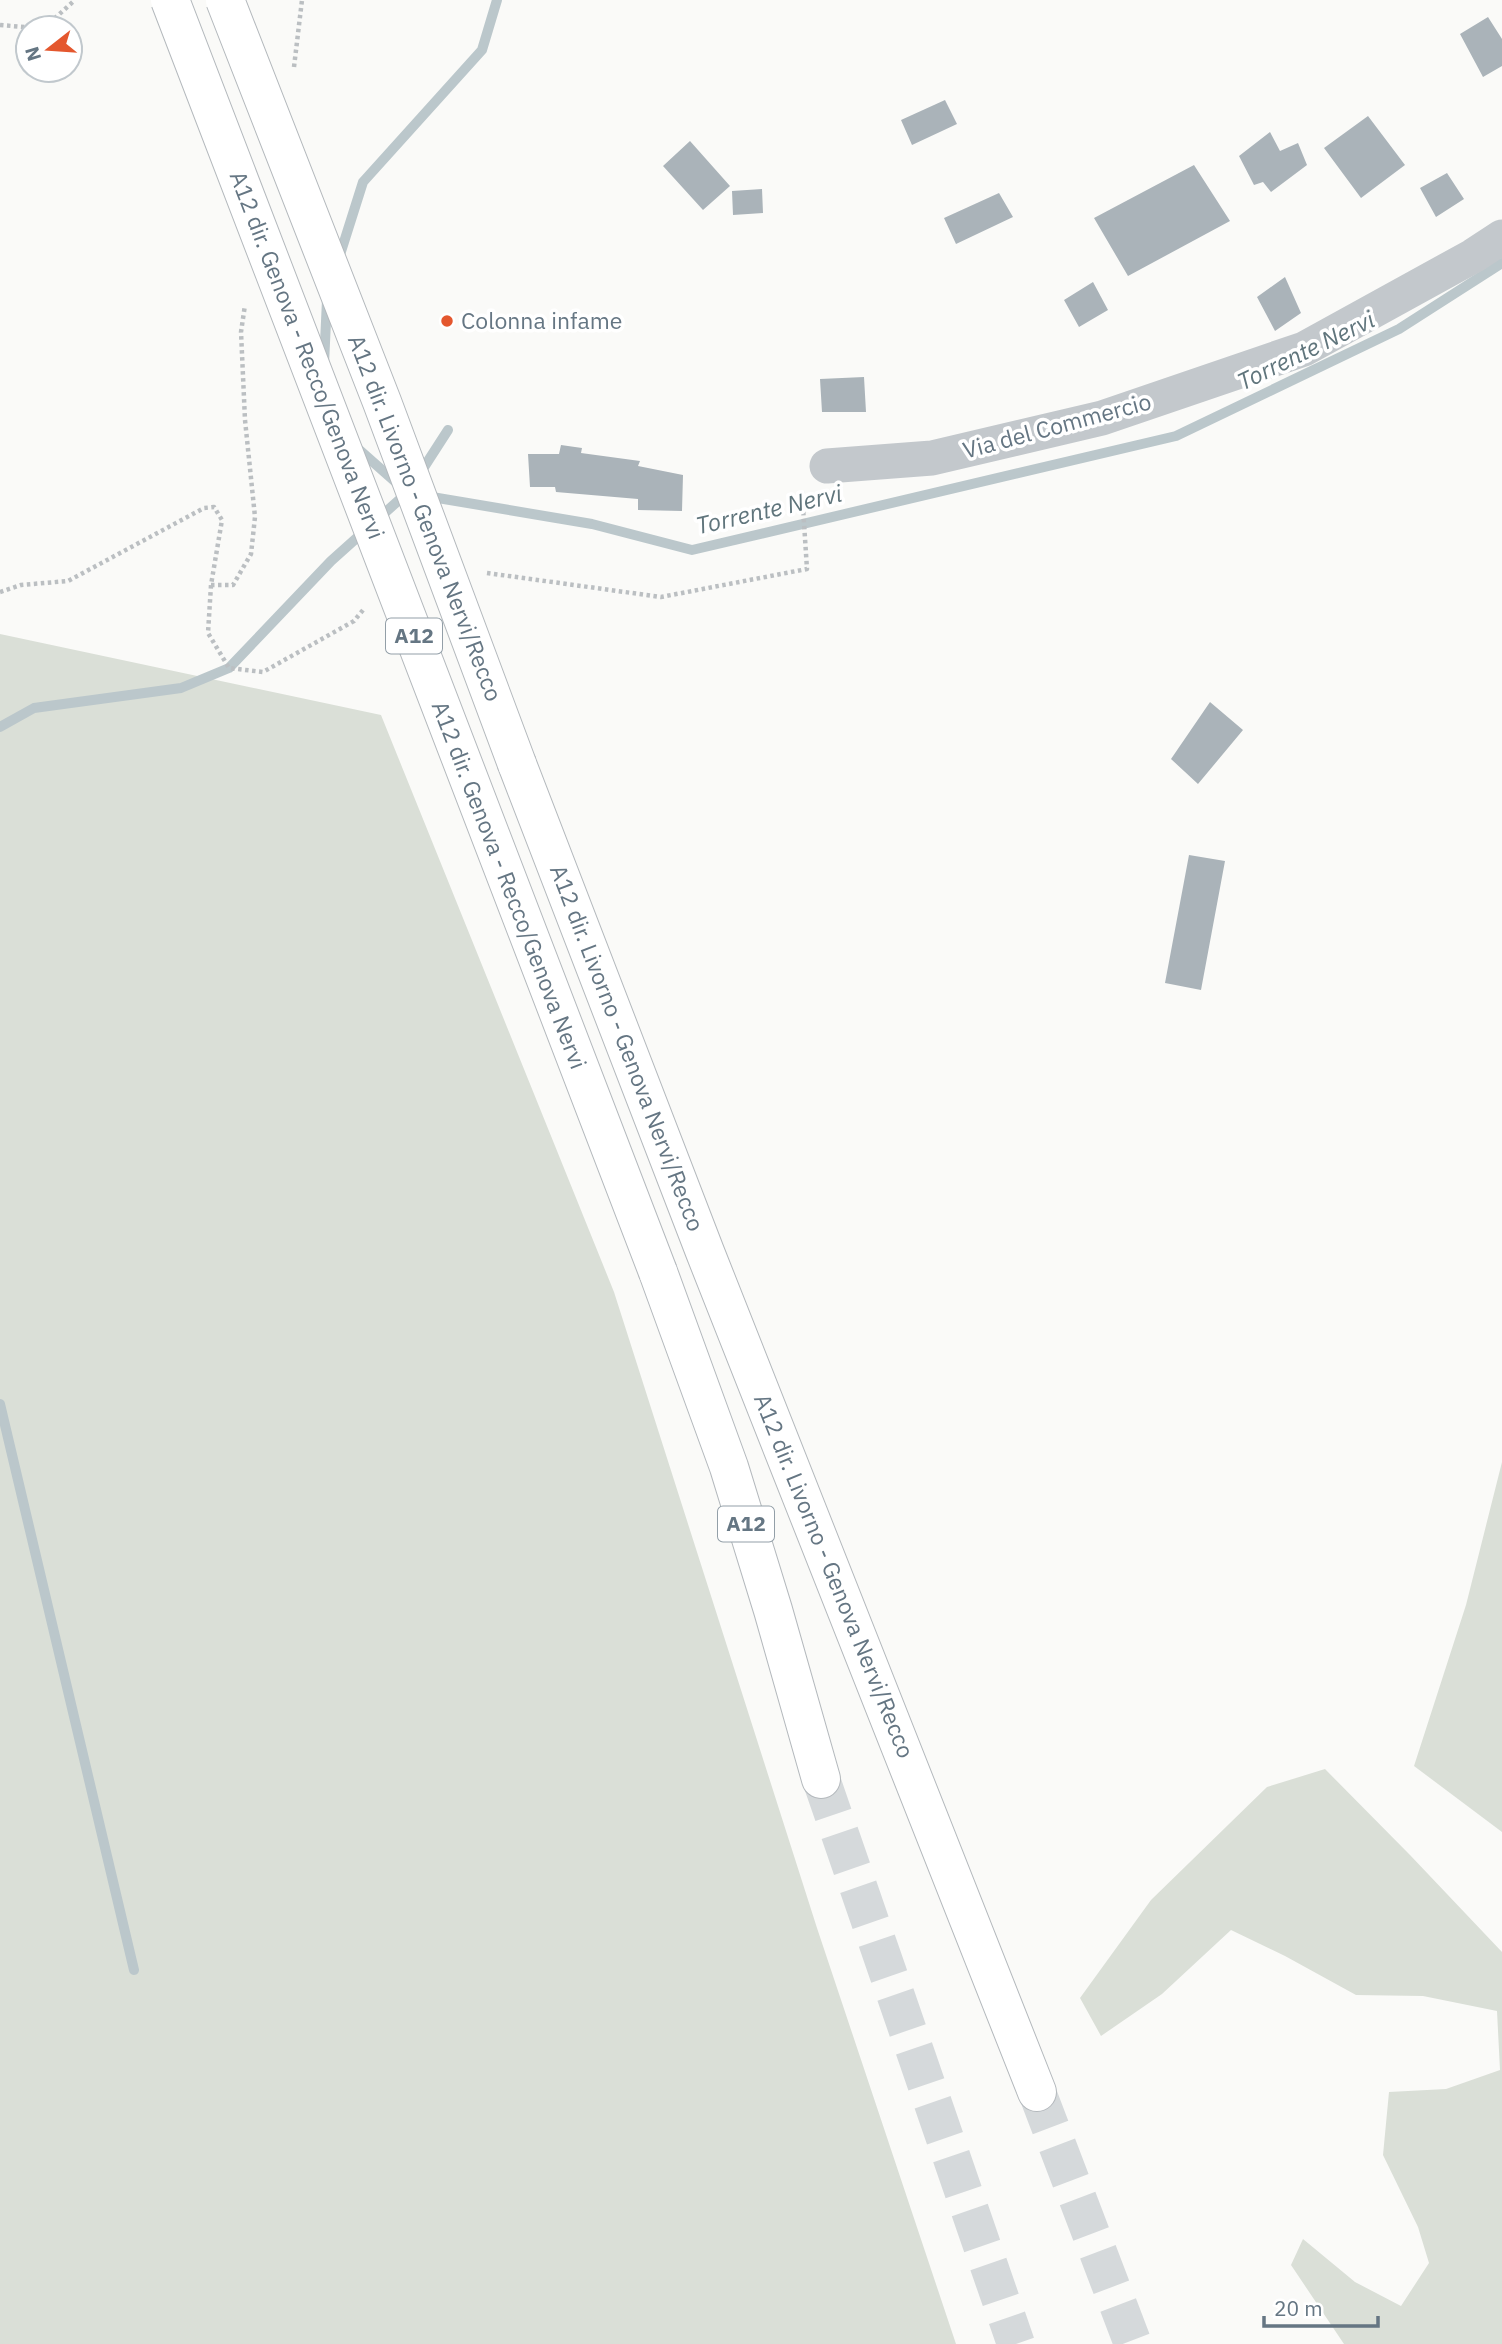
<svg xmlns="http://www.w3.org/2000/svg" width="1502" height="2344" font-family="'IBM Plex Sans',sans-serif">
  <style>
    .green { fill: #dadfd7 }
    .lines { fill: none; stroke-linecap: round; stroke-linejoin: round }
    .stream { stroke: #bbc7cb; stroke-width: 10 }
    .building { fill: #aab3b9 }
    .motorway-tunnel { stroke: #d5d9db; stroke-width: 38; stroke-dasharray: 38 19; stroke-linecap: butt }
    .motorway-casing { stroke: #b4b9bd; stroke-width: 40 }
    .path { stroke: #bbbfc2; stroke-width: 4.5; stroke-dasharray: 3.5 3.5; stroke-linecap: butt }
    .minor { stroke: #c3c8cc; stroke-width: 35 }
    .motorway { stroke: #fff; stroke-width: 38 }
    .motorway-bridge-casing { stroke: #b4b9bd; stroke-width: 40; stroke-linecap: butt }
    .motorway-bridge { stroke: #fff; stroke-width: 38 }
    .poi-dot { fill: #e4572e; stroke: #fff; stroke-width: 2.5 }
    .labels { text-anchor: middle; stroke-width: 7; stroke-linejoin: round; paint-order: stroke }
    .shield { fill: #fff; stroke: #939fa8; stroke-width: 2 }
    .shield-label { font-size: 21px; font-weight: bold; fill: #657683 }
    .poi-label { font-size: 23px; fill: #657683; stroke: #fff; text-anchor: start }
    .street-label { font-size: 23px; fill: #657683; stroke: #fff }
    .water-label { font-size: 24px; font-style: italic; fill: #60757c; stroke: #fff }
  </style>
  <rect width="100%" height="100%" fill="#fafaf8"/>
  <path class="green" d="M0,634L381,715L614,1292L817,1928L956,2344H0Z
    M1502,1462V1832L1414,1766L1466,1605Z
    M1325,1769L1410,1855L1502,1952V2344H1344L1291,2265L1303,2239L1355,2282L1401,2306L1429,2263L1418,2227L1383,2155L1389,2092L1446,2089L1500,2070L1497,2011L1423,1996L1356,1995L1285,1956L1231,1930L1162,1994L1101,2036L1080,1998L1151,1900L1267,1787Z"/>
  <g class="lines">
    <path class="stream" d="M338,261L363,182L482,50L497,0
      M324,364L327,300
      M356,447L399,485
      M419,475L448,430
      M426,496L592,524L692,550L1176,436L1399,329L1502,263
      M0,727L34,708L181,688L229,668L331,561L408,492
      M0,1404L134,1970"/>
  </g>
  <path class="building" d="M1488,17L1502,39V66L1483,77L1460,34Z
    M945,100L957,124L912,145L901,120Z
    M1368,116L1405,165L1361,198L1324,148Z
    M1270,132L1280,151L1298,143L1307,165L1271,192L1263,182L1254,185L1239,156Z
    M690,141L730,186L703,210L663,166Z
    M1194,165L1230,221L1128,276L1094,218Z
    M1447,173L1464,199L1436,217L1420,188Z
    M762,189L763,213L733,215L732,191Z
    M999,193L1013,217L956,244L944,218Z
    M1285,277L1301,313L1275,331L1257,297Z
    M1093,282L1108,310L1079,327L1064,300Z
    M864,377L866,412H822L820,379Z
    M561,445L582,448L581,453L640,461L638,466L683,475L682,511L638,510V499L556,492L555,487H530L528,454H559Z
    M1210,702L1243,730L1198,784L1171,759Z
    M1189,855L1225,861L1201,990L1165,983Z"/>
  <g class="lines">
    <path class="motorway-tunnel" d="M821,1779L1016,2344
      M1037,2092L1133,2344"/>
    <g class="motorway-casing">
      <path id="motorway" d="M517,764L705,1252L1037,2092
        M658,1272L729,1467L773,1610L821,1779"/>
    </g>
    <path class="path" d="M0,25L36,28
      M44,28L75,0
      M294,67L302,0
      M487,573L661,597L807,569L802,492
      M211,585H233L251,554L255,517L245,420L241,332L245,305
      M0,592L21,585L68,581L204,508L214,507L222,520L211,585L208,633L229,668L263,672L354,621L363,610"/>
    <path class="minor" d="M827,466L932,458L1102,418L1304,349L1473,256L1502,237"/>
    <use href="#motorway" class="motorway"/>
    <g class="motorway-bridge-casing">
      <path id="motorway-bridge" d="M170,0L658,1272
        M225,0L382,402L517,764"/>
    </g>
    <use href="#motorway-bridge" class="motorway-bridge"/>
  </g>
  <circle class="poi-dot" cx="447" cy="321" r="7"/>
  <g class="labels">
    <g class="shield">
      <rect x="386" y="618.5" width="56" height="35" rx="5"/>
      <rect x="718" y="1506.5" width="56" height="35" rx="5"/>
    </g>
    <g class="shield-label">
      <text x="414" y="643">A12</text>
      <text x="746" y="1531">A12</text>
    </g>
    <g class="poi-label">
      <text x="461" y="329">Colonna infame</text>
    </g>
    <g class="street-label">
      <text transform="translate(307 355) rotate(69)" y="8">A12 dir. Genova - Recco/Genova Nervi</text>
      <text transform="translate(1057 426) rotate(-15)" y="8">Via del Commercio</text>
      <text transform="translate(425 518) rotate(69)" y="8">A12 dir. Livorno - Genova Nervi/Recco</text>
      <text transform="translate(509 885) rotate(69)" y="8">A12 dir. Genova - Recco/Genova Nervi</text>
      <text transform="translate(627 1048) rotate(69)" y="8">A12 dir. Livorno - Genova Nervi/Recco</text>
      <text transform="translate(834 1576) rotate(68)" y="8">A12 dir. Livorno - Genova Nervi/Recco</text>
    </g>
    <g class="water-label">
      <text transform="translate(1306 351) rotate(-26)" y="8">Torrente Nervi</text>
      <text transform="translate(769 510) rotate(-13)" y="8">Torrente Nervi</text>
    </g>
  </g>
  <g transform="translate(49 49) rotate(253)"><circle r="33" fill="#ffffff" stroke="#c1c8cd" stroke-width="2"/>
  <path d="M0-5L12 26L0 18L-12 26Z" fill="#e4572e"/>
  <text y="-10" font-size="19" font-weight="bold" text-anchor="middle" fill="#657683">N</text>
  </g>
  <path d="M1264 2316v10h114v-10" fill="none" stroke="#657683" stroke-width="3.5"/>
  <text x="1274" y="2316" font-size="21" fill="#657683" stroke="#ffffff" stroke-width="5" paint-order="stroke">20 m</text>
</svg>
